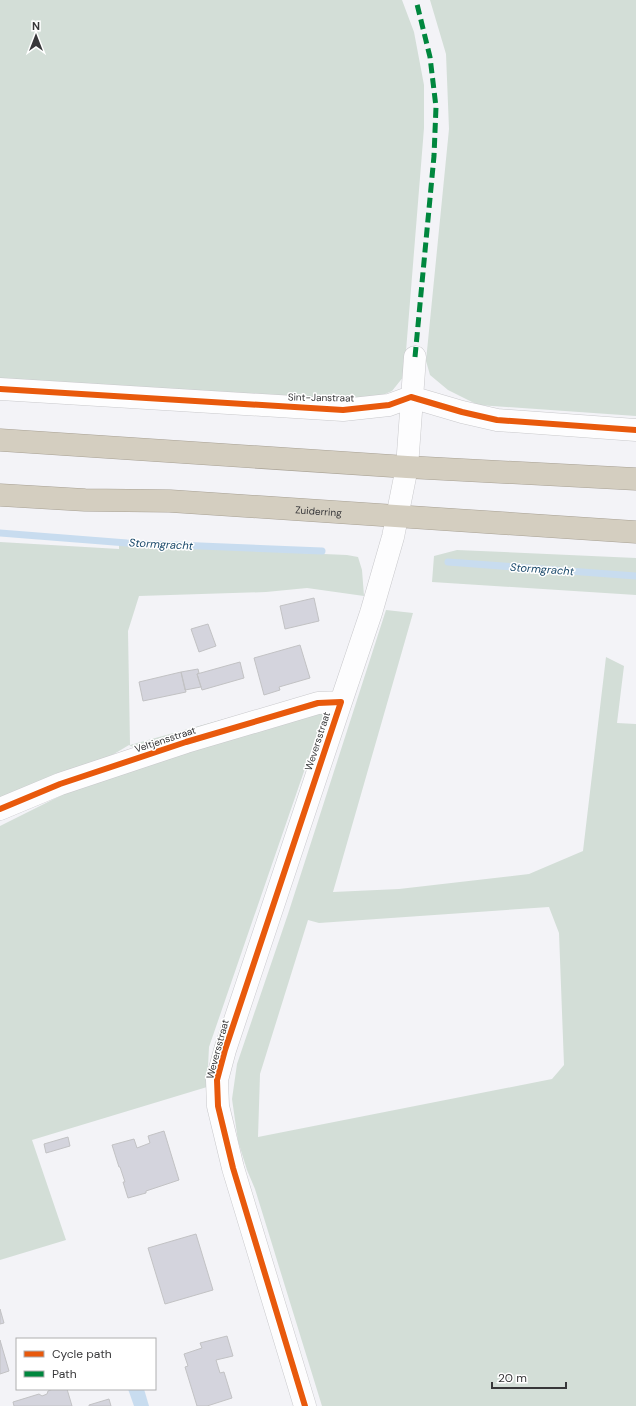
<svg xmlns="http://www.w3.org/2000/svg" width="636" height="1406" font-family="'DM Sans',sans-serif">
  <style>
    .green { fill: #d3ded7; fill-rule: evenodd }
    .water { fill: #c8dcef }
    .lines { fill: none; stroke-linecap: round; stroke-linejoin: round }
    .stream { stroke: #c8dcef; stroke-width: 7 }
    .building { fill: #d4d4dd; stroke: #c2c2c4 }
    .minor-casing { stroke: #c9c9cc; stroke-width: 23 }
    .highway-casing { stroke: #a8a194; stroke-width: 23 }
    .minor { stroke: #fdfdfe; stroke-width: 22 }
    .highway { stroke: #d4cec0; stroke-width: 22 }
    .quiet { stroke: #00873e; stroke-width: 5; stroke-dasharray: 10 5; stroke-linecap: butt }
    .cycleway-casing { stroke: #fff; stroke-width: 8 }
    .cycleway { stroke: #e8590c; stroke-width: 6 }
    .labels { text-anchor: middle; stroke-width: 3; stroke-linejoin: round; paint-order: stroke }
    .street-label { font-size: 10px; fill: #373739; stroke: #fff }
    .water-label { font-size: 11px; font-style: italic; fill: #174769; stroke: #fff }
  </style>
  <rect width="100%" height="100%" fill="#f3f3f7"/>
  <path class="green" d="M0,0H402L414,32L424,85V128L404,376L392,391L373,399L350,402L0,378Z
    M430,0H636V416L478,405L448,390L430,375L426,361L449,129L446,54Z
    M0,542L119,549V545L347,555L358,557L362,570L364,596L307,588L266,592L139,596L128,631L130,745L275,705L331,693L209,1047L207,1087L32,1140L66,1240L0,1260V826L82,785L141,751L129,745L109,757L0,800Z
    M457,550L636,558V595L432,582L434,556Z
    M386,610L413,613L333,892L399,889L529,874L583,851L606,657L624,666L617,723L636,724V1406H322L255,1189L247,1170L238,1141L232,1099L237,1064L288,914ZM549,907L559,933L564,1065L552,1079L258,1137L260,1074L308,920L319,923Z"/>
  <path class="water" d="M128,1389H144L149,1406H134Z"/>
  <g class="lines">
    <path class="stream" d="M0,533L127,543L322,551
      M448,562L636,576"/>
  </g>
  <path class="building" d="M314,598L319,621L285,629L280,606Z
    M208,624L216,646L199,652L191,629Z
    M300,645L310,678L279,687L280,690L264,695L254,658Z
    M240,662L244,678L202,690L197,674Z
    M198,669L199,673L197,674L201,687L185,690L181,672Z
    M181,672L186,692L143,701L139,682Z
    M164,1131L179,1180L146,1191V1193L128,1198L123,1182H125L120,1167H119L112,1145L134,1139L137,1148L150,1143L148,1136Z
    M68,1137L70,1146L46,1153L44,1144Z
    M196,1234L213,1290L165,1304L148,1248Z
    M0,1309L4,1323L0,1324Z
    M227,1336L233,1356L216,1360L220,1373L224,1372L232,1398L207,1406H197L185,1367L188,1366L184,1354L202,1348L200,1343Z
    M0,1340L9,1371L0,1374Z
    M53,1389H67L72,1406H14L13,1402L39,1394L42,1396L47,1394L48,1391Z
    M109,1399L111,1406H89V1405Z"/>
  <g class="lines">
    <g class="minor-casing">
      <path id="minor" d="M0,389L343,410L389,405L411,397L462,412L497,420L636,430
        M0,809L60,784L186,742L318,703L341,702
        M305,1406L233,1168L218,1106L217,1080L225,1050L341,702L371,613L393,537L407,467L415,357"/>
    </g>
    <g class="highway-casing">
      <g id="highway">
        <path d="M0,440L407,467L636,479"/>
        <path id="s1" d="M0,495L85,500L170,501L636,532"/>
      </g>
    </g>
    <use href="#minor" class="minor"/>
    <use href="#highway" class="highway"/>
    <path class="quiet" d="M415,357L434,156L436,107L430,57L416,0"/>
    <g class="cycleway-casing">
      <path id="cycleway" d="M0,389L343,410L389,405L411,397L462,412L497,420L636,430
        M0,809L60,784L186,742L318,703L341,702L225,1050L217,1080L218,1106L233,1168L305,1406"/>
    </g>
    <use href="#cycleway" class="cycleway"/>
  </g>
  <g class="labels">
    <g class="street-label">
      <text transform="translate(321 397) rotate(1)" y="4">Sint-Janstraat</text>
      <text dy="4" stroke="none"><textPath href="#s1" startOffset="319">Zuiderring</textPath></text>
      <text transform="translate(165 739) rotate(-18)" y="4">Veltjensstraat</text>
      <text transform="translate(317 741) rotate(-72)" y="4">Weversstraat</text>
      <text transform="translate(217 1049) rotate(-75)" y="4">Weversstraat</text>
    </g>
    <g class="water-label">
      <text transform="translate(161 544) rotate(3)" y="4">Stormgracht</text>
      <text transform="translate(542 569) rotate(4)" y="4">Stormgracht</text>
    </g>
  </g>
  <rect x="16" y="1338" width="140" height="52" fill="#ffffff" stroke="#afafb0"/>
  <rect x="24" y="1351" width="20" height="6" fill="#e8590c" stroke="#afafb0"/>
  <text x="52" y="1358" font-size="12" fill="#373739">Cycle path</text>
  <rect x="24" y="1371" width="20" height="6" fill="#00873e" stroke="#afafb0"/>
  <text x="52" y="1378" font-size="12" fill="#373739">Path</text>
  <g transform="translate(36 36)" stroke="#ffffff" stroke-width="3" paint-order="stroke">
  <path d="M0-3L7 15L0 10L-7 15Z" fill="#373739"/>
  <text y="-6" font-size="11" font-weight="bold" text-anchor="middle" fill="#373739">N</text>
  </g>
  <path d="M492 1382v6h74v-6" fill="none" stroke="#373739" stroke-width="2"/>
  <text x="498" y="1382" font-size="12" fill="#373739" stroke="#ffffff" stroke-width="3" paint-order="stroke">20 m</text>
</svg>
